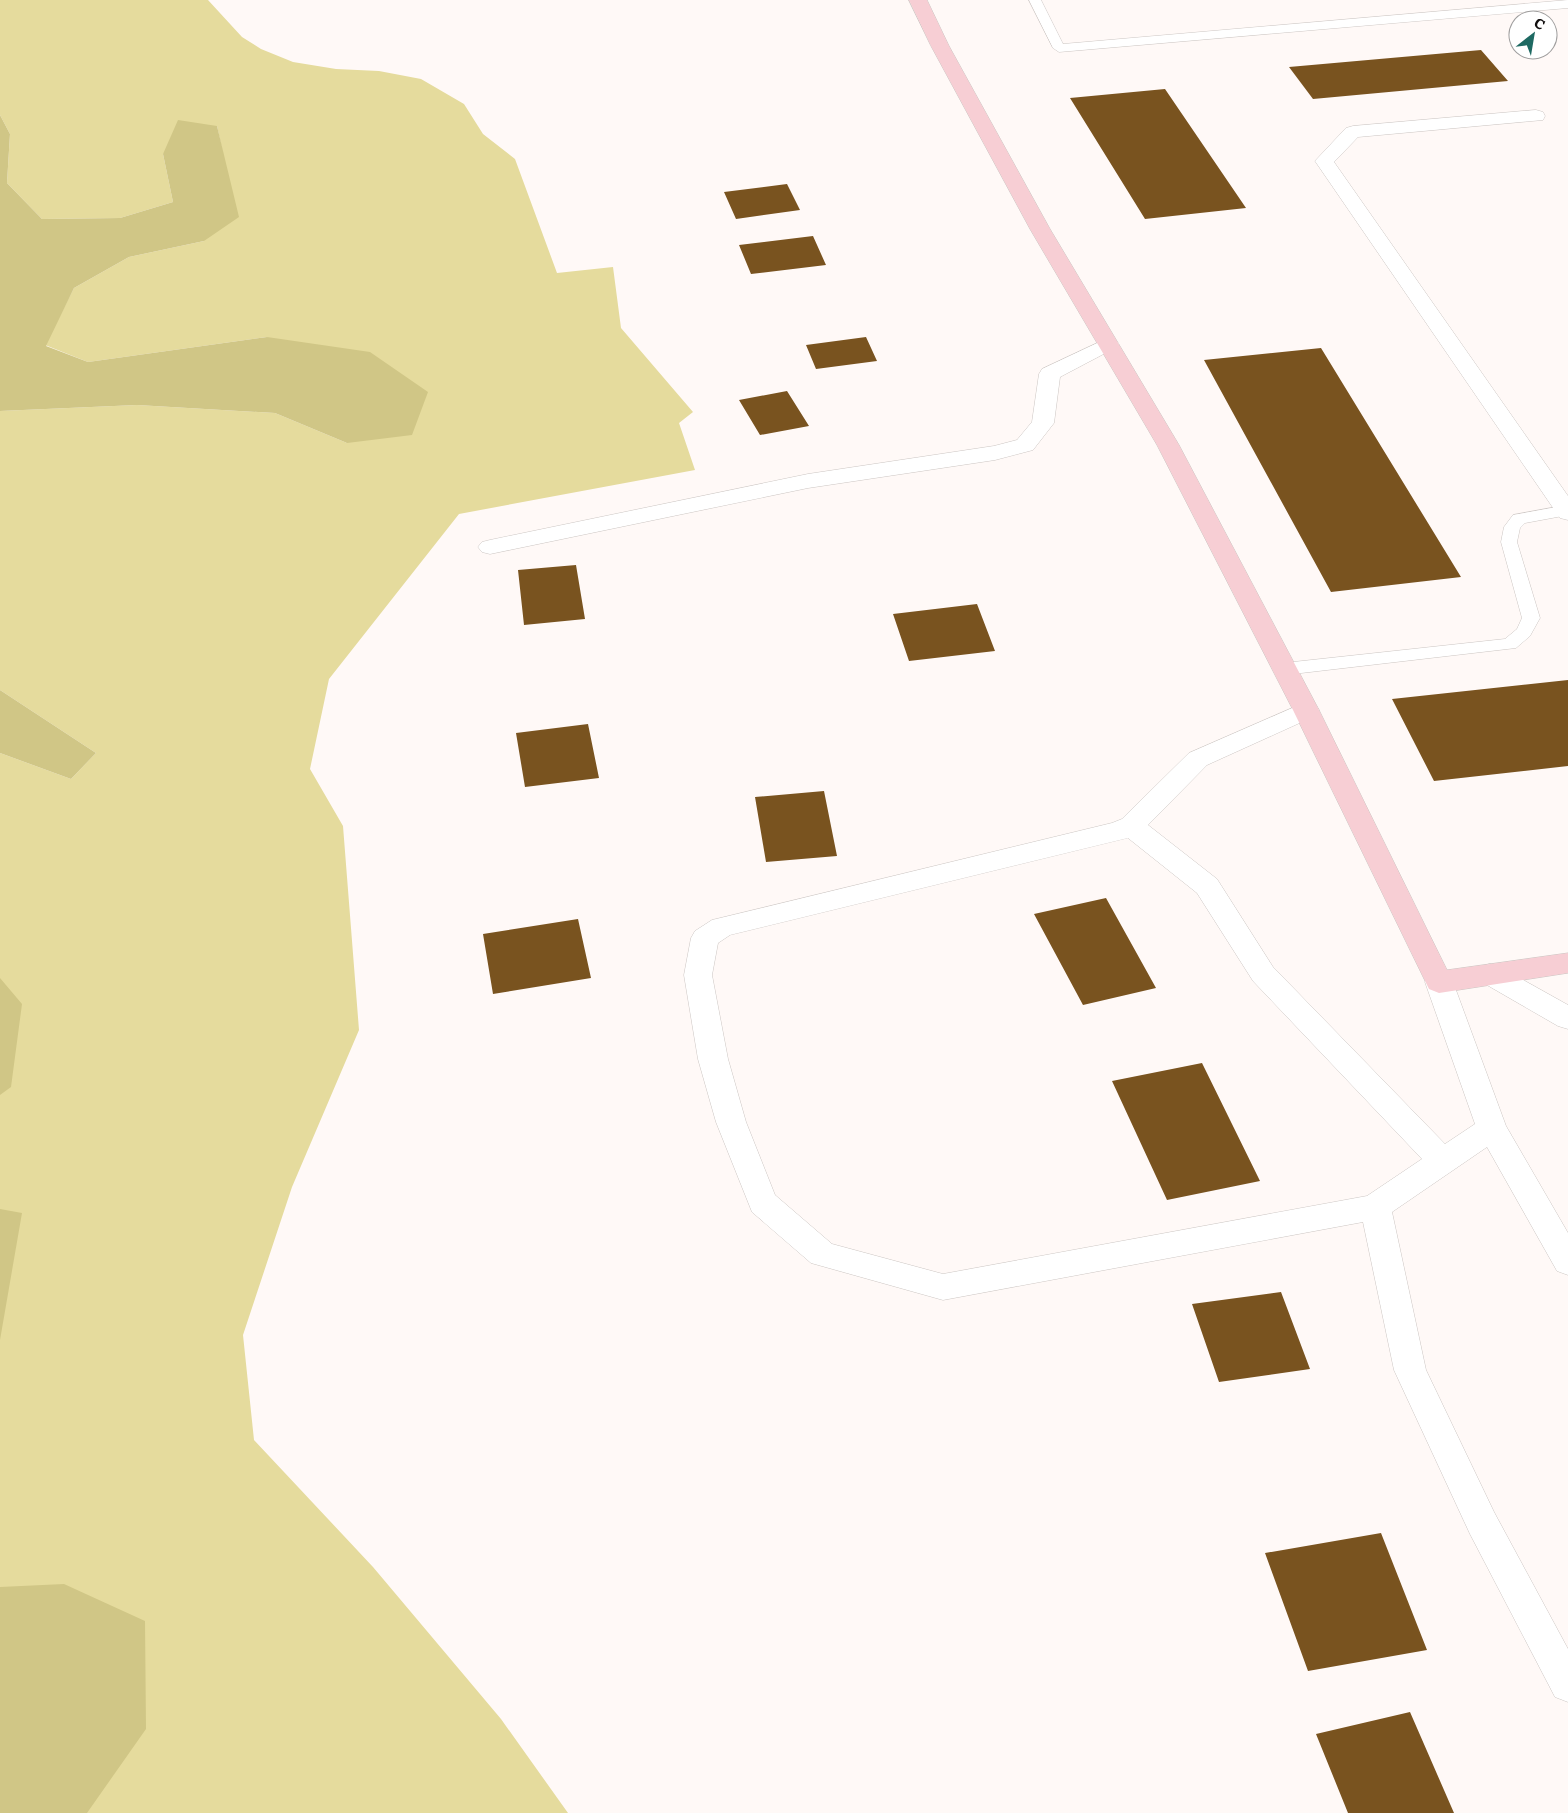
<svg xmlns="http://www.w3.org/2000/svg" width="1568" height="1813" font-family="Literata,serif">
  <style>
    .green { fill: #e5db9d }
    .forest { fill: #d0c686 }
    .building { fill: #79531f }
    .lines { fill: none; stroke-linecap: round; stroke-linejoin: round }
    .lane-casing { stroke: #ccc6c3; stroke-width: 1 }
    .street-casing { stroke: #ccc6c3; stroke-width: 1 }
    .secondary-casing { stroke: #ccc6c3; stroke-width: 1 }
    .lane { fill: #fff; fill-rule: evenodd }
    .street { fill: #fff; fill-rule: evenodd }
    .secondary { fill: #f7ced4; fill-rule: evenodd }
  </style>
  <rect width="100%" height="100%" fill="#fff9f7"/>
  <path class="green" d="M0,0H208L242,37L261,49L293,62L336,69L379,71L421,79L464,104L483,134L515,159L557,273L613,267L621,328L693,412L679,423L695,470L459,514L329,679L310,769L343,826L359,1030L292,1187L243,1335L254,1440L373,1567L501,1719L568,1813H0V753L71,779L96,753L0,690V411L137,405L275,413L347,443L267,337L88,362L45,345L74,288L129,257L204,241L226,168L217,126L163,154L173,202L120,218L42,219L7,183L10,134L0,115Z"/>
  <path class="forest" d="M0,115L10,134L7,183L42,219L120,218L173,202L163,154L178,120L217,126L239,217L204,241L129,257L74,288L46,346L88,362L267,337L370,352L428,392L412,435L347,443L275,413L137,405L0,411Z
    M0,690L96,753L71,779L0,753Z
    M0,978L22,1004L11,1087L0,1095Z
    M0,1209L22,1213L0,1340Z
    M64,1584L145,1621L146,1729L87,1813H0V1587Z"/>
  <path class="building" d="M1481,50L1508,81L1313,99L1289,67Z
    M1165,89L1246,208L1145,219L1070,98Z
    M787,184L800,210L736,219L724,192Z
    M813,236L826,265L751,274L739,245Z
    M866,337L877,361L816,369L806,345Z
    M1321,348L1461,577L1331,592L1204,360Z
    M787,391L809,426L760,435L739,400Z
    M576,565L585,619L524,625L518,570Z
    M977,604L995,651L909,661L893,614Z
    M1568,680V766L1434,781L1392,699Z
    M588,724L599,778L525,787L516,733Z
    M824,791L837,856L766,862L755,797Z
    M1106,898L1156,988L1083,1005L1034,914Z
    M578,919L591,978L493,994L483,934Z
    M1202,1063L1260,1181L1167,1200L1112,1081Z
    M1281,1292L1310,1369L1219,1382L1192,1304Z
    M1381,1533L1427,1650L1308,1671L1265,1553Z
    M1410,1712L1454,1813H1348L1316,1734Z"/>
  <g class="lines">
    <g class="lane-casing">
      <path id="lane" d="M1029,0H1041L1063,44L1568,0V8L1059,52L1053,48Z
        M1568,505V515L1525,523L1520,528L1517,542L1540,618L1530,636L1516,648L1284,675L1278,673L1275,669L1278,665L1284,663L1505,639L1517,629L1522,618L1501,542L1504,527L1513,515Z"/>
    </g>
    <g class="street-casing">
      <path id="street" d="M1536,110L1543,112L1545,116L1543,120L1358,137L1334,162L1568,496V520L1560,518L1315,161L1346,128L1353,126Z
        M1108,338L1115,340L1119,344L1115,348L1060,377L1054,423L1033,450L995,460L808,488L490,554L482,552L478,547L482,542L490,540L808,474L994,446L1017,440L1032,422L1039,374L1042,369Z
        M1306,702L1315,704L1319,710L1315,716L1207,765L1148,825L1217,879L1273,967L1445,1144L1475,1124L1425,982L1429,975L1439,971L1449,975L1453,982L1506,1126L1568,1233V1275L1557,1271L1487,1147L1392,1212L1426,1370L1494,1512L1568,1649V1702L1555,1697L1470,1534L1394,1370L1363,1222L943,1300L811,1263L752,1212L716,1122L698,1059L684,975L691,938L695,931L712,920L1112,823L1122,819L1189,753ZM1128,838L1197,893L1253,981L1422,1159L1367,1196L943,1274L832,1244L775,1195L746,1122L728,1059L712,975L718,943L730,935Z
        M1490,964L1500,967L1568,1005V1029L1558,1026L1480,981L1476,974L1480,967Z"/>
    </g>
    <g class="secondary-casing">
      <path id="secondary" d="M909,0H927L949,46L1050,229L1179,445L1319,710L1447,970L1568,953V973L1439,993L1429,989L1293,710L1157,445L1030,229L931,46Z"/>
    </g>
    <use href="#lane" class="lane"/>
    <use href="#street" class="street"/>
    <use href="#secondary" class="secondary"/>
  </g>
  <g transform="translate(1533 35) rotate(31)"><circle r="24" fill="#ffffff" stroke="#9f9e9e"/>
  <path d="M0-4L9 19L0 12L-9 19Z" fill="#1e6962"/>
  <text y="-8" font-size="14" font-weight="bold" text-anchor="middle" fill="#100d0d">С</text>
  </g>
</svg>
